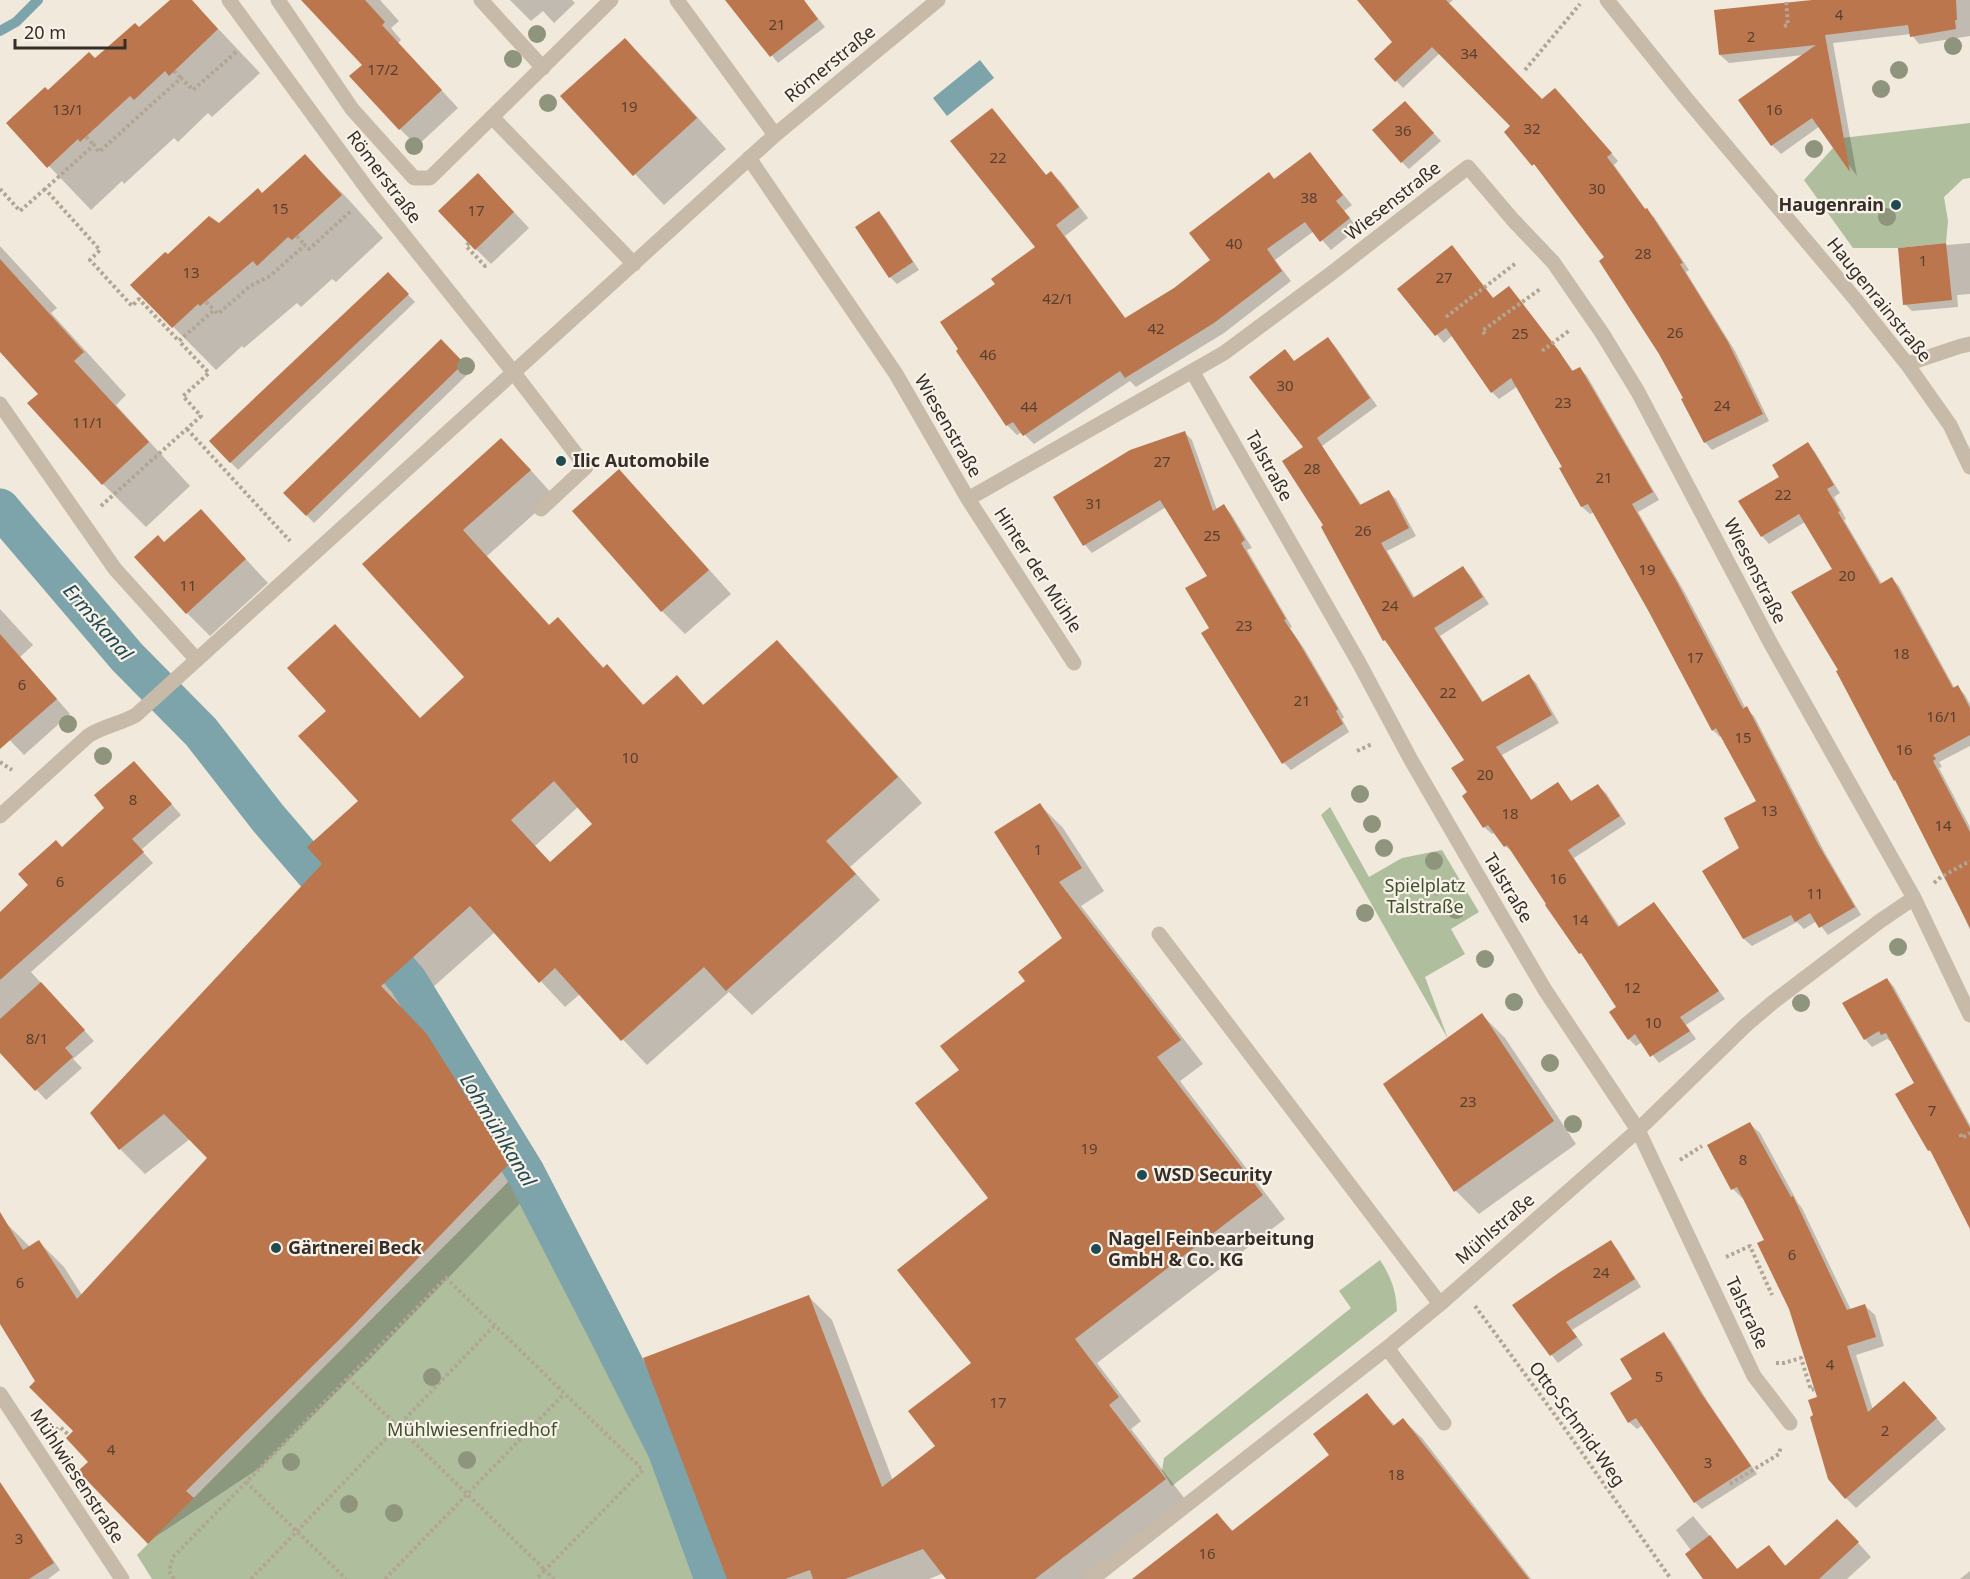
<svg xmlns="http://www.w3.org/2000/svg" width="1970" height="1579" font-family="'Noto Sans',sans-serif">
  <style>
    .green { fill: #afbe9d }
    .water { fill: #7da3ab }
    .shadow { fill: #0003; fill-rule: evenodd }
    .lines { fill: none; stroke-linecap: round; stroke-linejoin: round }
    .stream { stroke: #7da3ab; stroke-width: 10 }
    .canal { stroke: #7da3ab; stroke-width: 39 }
    .building { fill: #bc764d; fill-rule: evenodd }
    .path { stroke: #b3a593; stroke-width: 4; stroke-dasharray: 3 3; stroke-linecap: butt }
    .lane { stroke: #c7baa9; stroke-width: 15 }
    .street { stroke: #c7baa9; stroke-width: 15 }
    .tree { fill: #8f957c }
    .poi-dot { fill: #214a53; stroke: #f8f2e8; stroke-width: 2 }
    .labels { text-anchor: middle; stroke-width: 4.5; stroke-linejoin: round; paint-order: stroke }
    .number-label { font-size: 15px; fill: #574031 }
    .street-label { font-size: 18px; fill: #352e28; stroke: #f8f2e8 }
    .poi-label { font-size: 18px; font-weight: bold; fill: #352e28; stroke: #f8f2e8; text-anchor: start }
    .park-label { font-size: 18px; fill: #40512e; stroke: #f8f2e8 }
    .water-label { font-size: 20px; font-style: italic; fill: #214a53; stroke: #f8f2e8 }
  </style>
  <rect width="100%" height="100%" fill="#f0e9dc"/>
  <path class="green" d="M1970,123V178L1963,179L1944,197L1948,221L1946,243L1898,248H1853L1804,180L1842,138Z
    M1330,807L1369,877L1402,858L1442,850L1479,912L1451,929L1465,954L1425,977L1448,1039L1321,815Z
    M510,1180C555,1265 598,1351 640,1437C662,1483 688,1530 702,1579H152L137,1555Z
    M1380,1260C1391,1277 1396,1290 1397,1311L1172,1486L1162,1471L1164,1458L1351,1308L1339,1291Z"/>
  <path class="water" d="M980,60L994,78L947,116L933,98Z"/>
  <path class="shadow" d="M172,0H191L260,73L212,117L208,113L178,142L174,138L124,184L122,181L91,210L8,123L48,92L139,29Z
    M303,0H380L399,21L391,28L401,40L398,43L458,108L417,146L400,129L364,65Z
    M510,0H572L575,3L554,23L543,11L531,21Z
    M727,0H803L825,27L778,63Z
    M1359,0H1453L1448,4L1542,101L1563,97L1618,161L1614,165L1646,210L1654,217L1689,270L1686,272L1735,351L1769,421L1712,450L1705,442L1685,399L1606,258L1541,172L1506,132L1512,127L1440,53L1403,88L1376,59L1394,42Z
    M1817,0H1970V36L1919,44L1911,34L1833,43L1857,176L1820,126L1781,154L1772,145L1740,100L1804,55L1729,63L1720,55Z
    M625,40L655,70L726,149L664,205L562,96Z
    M992,110L1047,176L1051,173L1061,182L1088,218L1065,236L1126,319L1175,289L1212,260L1275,181L1310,154L1352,205L1344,211L1358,228L1331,250L1314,231L1275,260L1291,281L1224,333L1136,387L1130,381L1034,444L1022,432L1017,435L1007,425L997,285L1037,248Z
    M1412,110L1441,141L1409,169L1402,162Z
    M305,156L348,199L383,238L336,282L332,279L301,307L297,303L244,348L242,346L216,370L132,285L168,256L262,195Z
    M494,191L529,228L491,264L476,249Z
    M879,213L886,220L919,270L897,284L890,277Z
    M1970,243V294L1957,295L1958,307L1912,311L1905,304L1899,249Z
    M0,246L57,308L51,313L126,395L116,405L190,486L146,527L103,484L40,394L0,350Z
    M1459,255L1494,299L1516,295L1574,372L1580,368L1587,376L1659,500L1638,512L1685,593L1746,709L1754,716L1825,853L1861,915L1828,935L1817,921L1804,929L1797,922L1752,946L1744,939L1704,871L1741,849L1758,802L1722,736L1720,737L1713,730L1650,611L1594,512L1590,514L1582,507L1561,469L1564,467L1518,386L1499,399L1492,392L1453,335L1444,343L1399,289Z
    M388,274L415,302L238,470L211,442Z
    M1328,339L1335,346L1377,406L1322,446L1362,506L1389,492L1396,499L1416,536L1387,551L1415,598L1463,568L1470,575L1489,604L1440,636L1483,702L1529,676L1536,683L1559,723L1502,755L1532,801L1558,784L1572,802L1598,786L1606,793L1626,824L1574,858L1620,927L1654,903L1725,999L1686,1025L1696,1039L1659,1063L1642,1042L1636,1046L1629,1039L1618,1007L1586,958L1513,852L1505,846L1495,832L1492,834L1484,827L1469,793L1466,760L1391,647L1384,640L1326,526L1306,447L1285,351L1295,362Z
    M441,341L471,371L314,523L285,493Z
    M1184,432L1192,440L1217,510L1224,506L1231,514L1252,548L1247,550L1292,627L1290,628L1305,650L1344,717L1342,719L1349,732L1291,770L1284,763L1211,629L1209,576L1166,507L1092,553L1085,545L1055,498Z
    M1808,444L1815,452L1840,493L1834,497L1846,519L1844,520L1882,584L1891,578L1899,586L1955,689L1958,687L1965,695L1970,704V746L1939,762L1942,767L1939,768L1970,827V930L1960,908L1961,907L1840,671L1834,569L1805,522L1769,544L1762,536L1781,477Z
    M526,465L554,496L487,556L550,626L558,619L605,669L607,666L645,706L676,677L704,705L777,642L802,667L922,803L850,867L880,900L752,1015L729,992L647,1065L580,994L565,1007L495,932L405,1012L451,1060L533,1190L372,1357L261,1467L149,1541L75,1431L37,1381L0,1322V1217L30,1247L39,1242L64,1267L82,1295L209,1158L190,1139L145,1174L120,1149L92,1113L324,864L360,801L421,719L466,678L364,564ZM579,806L595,824L551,863L535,846Z
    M619,471L642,495L731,594L685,634L662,611Z
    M201,511L268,583L210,636L187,613L164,544Z
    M0,609L33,645L20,657L70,714L24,755L0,730Z
    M144,773L181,815L141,850L153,863L31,972L94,1041L73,1059L82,1068L46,1100L0,1050V914L30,886L63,849Z
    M1040,805L1063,828L1104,891L1081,906L1203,1064L1180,1081L1285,1219L1097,1363L1141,1421L1131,1429L1188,1503L1089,1579H948L944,1573L929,1579H729L809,1297L832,1320L893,1481L938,1446L973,1363L990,1198L961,1070L1027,981L1064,938Z
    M1887,979L1894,987L1970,1125V1226L1934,1155L1929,1150L1897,1095L1916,1083L1892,1040L1890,1041L1887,1039L1872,1047L1865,1039Z
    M1482,1015L1505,1038L1576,1144L1479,1214L1456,1191L1385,1085Z
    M1750,1124L1760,1133L1798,1203L1802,1208L1851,1310L1865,1306L1875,1315L1884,1346L1856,1355L1873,1410L1919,1398L1946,1429L1856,1508L1846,1498L1815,1416L1819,1398L1790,1308L1766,1241L1744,1197L1742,1198L1733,1189Z
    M1611,1242L1618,1250L1641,1287L1572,1330L1583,1345L1558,1363L1514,1306Z
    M1664,1334L1671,1341L1708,1402L1757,1474L1702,1509L1695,1502L1643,1425L1637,1429L1629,1422L1634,1379Z
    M1367,1395L1395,1426L1403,1420L1422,1438L1531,1579H1134L1217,1515L1234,1532L1331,1455Z
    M15,1506L22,1514L60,1570L48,1579H0V1516Z
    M1693,1516L1738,1570L1769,1547L1786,1566L1850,1534L1871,1557L1847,1579H1712L1676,1530Z
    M1970,1571V1579H1960Z"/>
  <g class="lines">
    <path class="stream" d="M0,31L16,22L38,0"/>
    <path class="canal" d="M0,508L127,657L201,732L268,818L408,981L525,1172L603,1323L667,1450L714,1579"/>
  </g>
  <path class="building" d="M170,0H192L218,29L169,76L165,71L134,100L130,96L80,142L78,139L47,168L6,123L45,87L48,90L89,52L95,58L135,23L139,27Z
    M301,0H365L385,22L382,25L442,90L399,130L349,76L362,65Z
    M725,0H804L818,19L770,57Z
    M1357,0H1446L1542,99L1555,88L1612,153L1607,157L1645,209L1647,208L1683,263L1680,264L1728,342L1763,414L1704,443L1681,399L1683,398L1659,354L1599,261L1604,257L1534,164L1532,166L1504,132L1510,126L1432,47L1395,82L1374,59L1392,42Z
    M1812,0H1956L1957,20H1955L1956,29L1910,37L1908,25L1825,35L1850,172L1812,118L1771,146L1738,100L1816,45L1719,55L1714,10Z
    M625,38L697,118L633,176L560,96Z
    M1405,101L1434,133L1401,163L1372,130Z
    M992,108L1046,175L1051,171L1079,207L1056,225L1125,318L1174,288L1210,260L1189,233L1269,172L1274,179L1310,152L1343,195L1336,201L1350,218L1320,242L1305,222L1267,249L1282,271L1214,323L1125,378L1120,371L1023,436L1013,422L1006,426L956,351L958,349L940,322L995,284L991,279L1035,247L950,141Z
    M305,154L342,195L292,240L288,237L257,266L253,261L200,306L198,304L172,328L130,285L165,252L168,254L209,216L219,223L258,188L262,193Z
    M478,173L514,212L475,250L438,211Z
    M879,211L913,262L889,278L855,227Z
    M1946,243L1952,300L1903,305L1898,248Z
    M1452,245L1493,298L1509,286L1559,351L1572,371L1580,367L1653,492L1632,504L1678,584L1743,709L1747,706L1818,844L1855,907L1819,928L1810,913L1795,922L1791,915L1743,939L1702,871L1739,848L1724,818L1756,801L1716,728L1712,731L1649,612L1588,504L1581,507L1559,468L1562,467L1511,378L1491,393L1446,328L1435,336L1397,289Z
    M0,259L84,352L74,361L149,442L102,485L27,403L38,394L0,352Z
    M388,272L409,294L230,463L209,441Z
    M1328,337L1370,398L1313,441L1317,438L1360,505L1389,490L1409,528L1381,543L1413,598L1463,566L1483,597L1434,628L1482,702L1529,674L1552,715L1496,747L1531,800L1558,782L1571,801L1598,784L1620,816L1568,850L1618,927L1654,902L1719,991L1680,1017L1690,1031L1650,1057L1635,1034L1628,1040L1609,1012L1616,1007L1581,953L1579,954L1545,905L1546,904L1507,845L1504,847L1488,825L1483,828L1462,796L1467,792L1451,768L1464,760L1385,640L1383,641L1321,527L1323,525L1282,461L1303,447L1249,377L1285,349L1294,361Z
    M441,339L464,363L306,516L283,493Z
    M1185,431L1213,511L1224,504L1245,540L1241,543L1286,619L1284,620L1298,641L1338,709L1336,711L1343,724L1282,764L1201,633L1209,628L1185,588L1207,576L1160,500L1083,546L1053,497L1130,450Z
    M501,438L531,470L463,530L549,625L558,617L603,668L607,664L643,705L677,675L703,705L777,640L898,777L826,841L856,874L726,991L704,967L621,1041L555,968L539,983L470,906L381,986L426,1033L509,1164L347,1332L186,1491L194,1498L148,1544L78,1471L88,1462L66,1438L73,1431L29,1387L35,1381L0,1324V1212L23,1250L39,1240L77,1299L207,1158L164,1114L119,1150L90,1113L322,864L307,847L358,801L298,736L326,711L287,668L335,624L420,718L464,677L362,564ZM554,781L592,824L550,862L511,820Z
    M1808,442L1834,485L1827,489L1840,511L1838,512L1880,584L1892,577L1953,688L1958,685L1970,708V735L1933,755L1936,759L1933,761L1970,832V928L1895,780L1894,781L1836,671L1838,670L1791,592L1832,569L1799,514L1761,537L1738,501L1779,477L1772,465Z
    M619,469L709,570L661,612L572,511Z
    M201,509L246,559L186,614L134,557L158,535L164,542Z
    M0,634L57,699L0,749Z
    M134,761L172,804L132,839L144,852L0,980V912L28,885L18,874L56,840L62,847L104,808L94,795Z
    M1040,803L1082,868L1059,882L1181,1040L1157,1057L1263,1195L1075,1339L1119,1397L1109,1405L1166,1479L1035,1579H946L923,1549L845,1579H813L810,1570L785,1579H727L643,1358L809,1295L882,1487L935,1446L908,1411L971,1363L897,1270L988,1198L915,1103L959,1070L940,1046L1025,981L1018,972L1062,938L994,832Z
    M1887,978L1970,1128V1229L1930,1150L1928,1151L1895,1094L1914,1083L1886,1033L1881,1035L1879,1031L1864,1040L1842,1003Z
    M41,982L85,1030L65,1048L73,1057L35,1091L0,1053V1019Z
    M1482,1013L1554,1121L1454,1192L1383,1084Z
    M1750,1122L1791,1197L1793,1196L1847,1310L1865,1304L1876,1337L1847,1346L1868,1412L1904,1381L1937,1418L1845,1499L1828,1479L1810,1417L1813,1415L1808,1400L1817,1397L1789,1309L1757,1243L1764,1240L1737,1187L1731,1190L1707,1145Z
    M1611,1240L1635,1279L1566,1322L1577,1337L1550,1356L1512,1305L1560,1272Z
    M1664,1332L1701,1393L1751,1466L1694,1503L1636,1418L1628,1423L1610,1393L1632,1379L1620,1359Z
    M1367,1393L1393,1426L1403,1418L1529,1579H1132L1217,1513L1232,1531L1329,1455L1313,1434Z
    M0,1482L54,1563L29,1579H0Z
    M1837,1519L1859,1542L1819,1579H1703L1685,1554L1710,1535L1737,1569L1769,1545L1785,1566Z"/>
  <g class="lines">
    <path class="path" d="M1784,26L1788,25L1786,0
      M236,52L193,90L181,78L99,152L94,145L45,189L100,250L90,260L132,306L139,299L179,341L214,310L218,314L250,286L270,276L305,245L309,249L351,211
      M1525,70L1580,4
      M174,71L181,78
      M86,137L94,145
      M0,189L20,211L45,189
      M297,236L305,245
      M469,243L466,246L485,266L488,263
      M206,302L214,310
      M1446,317L1516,263
      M1485,334L1482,331L1540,289
      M1542,351L1570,330
      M187,429L290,541
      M101,506L201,416L183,396L209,373L179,341
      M1357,751L1372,744
      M0,762L12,770
      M1934,883L1941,877L1970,861
      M1435,895L1454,885
      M1960,1134L1962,1138L1970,1133
      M1680,1160L1702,1146
      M1726,1257L1750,1246L1772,1295
      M1475,1306L1563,1426L1671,1579
      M1776,1363H1784L1801,1358L1811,1390L1814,1389
      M348,1378L545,1570L536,1579
      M56,1430L60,1427L69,1435
      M246,1482L346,1579
      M1730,1484L1779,1454L1781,1446
      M174,1579L169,1571L173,1557L446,1278L643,1470L545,1570L554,1579
      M251,1579L494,1326
      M385,1579L564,1394"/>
    <path class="lane" d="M514,373L586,467L541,509
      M1159,934L1440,1304
      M1387,1348L1444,1423"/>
    <path class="street" d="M229,0L371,194L514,373
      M278,0L352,109L414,178H430L611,0
      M481,0L543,68
      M677,0L775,135
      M1607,0L1685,97L1856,300L1907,364L1950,425L1970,467
      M493,118L634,264
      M749,158L896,374L968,499L1074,663
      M1907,364L1961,346L1970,344
      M1192,371L1358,661L1411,760L1477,874L1545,990L1638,1130L1754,1376L1790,1423
      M0,404L115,569L197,660
      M968,499L1224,353L1333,272L1468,167L1513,220L1553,262L1602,333L1638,392L1771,644L1914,898L1970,1015
      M0,816L88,736C103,726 120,724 136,715L775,135L938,0
      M0,1394L122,1579
      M1092,1579L1387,1348L1440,1304L1638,1130L1746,1025L1772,1003L1880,921L1914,898"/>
  </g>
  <g class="tree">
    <circle cx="537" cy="34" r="9"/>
    <circle cx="1953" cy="46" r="9"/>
    <circle cx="513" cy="59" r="9"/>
    <circle cx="1899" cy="70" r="9"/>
    <circle cx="1881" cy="89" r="9"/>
    <circle cx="548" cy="103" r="9"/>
    <circle cx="414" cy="146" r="9"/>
    <circle cx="1814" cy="149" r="9"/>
    <circle cx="1887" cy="217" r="9"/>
    <circle cx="466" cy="366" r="9"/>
    <circle cx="68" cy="724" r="9"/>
    <circle cx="103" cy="756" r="9"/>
    <circle cx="1360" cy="794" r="9"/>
    <circle cx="1372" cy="824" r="9"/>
    <circle cx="1384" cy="848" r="9"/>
    <circle cx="1434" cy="861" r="9"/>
    <circle cx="1456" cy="910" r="9"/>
    <circle cx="1365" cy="913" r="9"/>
    <circle cx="1898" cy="947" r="9"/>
    <circle cx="1485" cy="959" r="9"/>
    <circle cx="1514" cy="1002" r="9"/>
    <circle cx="1801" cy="1003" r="9"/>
    <circle cx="1550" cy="1063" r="9"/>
    <circle cx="1573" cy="1124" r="9"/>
    <circle cx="432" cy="1377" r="9"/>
    <circle cx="467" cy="1460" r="9"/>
    <circle cx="291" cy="1462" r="9"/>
    <circle cx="349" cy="1504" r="9"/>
    <circle cx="394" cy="1513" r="9"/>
  </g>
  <g class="poi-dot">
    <circle cx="1896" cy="205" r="6"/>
    <circle cx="561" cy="461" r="6"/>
    <circle cx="1142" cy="1175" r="6"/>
    <circle cx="276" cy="1248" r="6"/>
    <circle cx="1096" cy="1249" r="6"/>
  </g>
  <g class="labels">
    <g class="number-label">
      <text x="1839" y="20">4</text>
      <text x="777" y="30">21</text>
      <text x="1751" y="42">2</text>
      <text x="1469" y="59">34</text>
      <text x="383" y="75">17/2</text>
      <text x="629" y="112">19</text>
      <text x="68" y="115">13/1</text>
      <text x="1774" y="115">16</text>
      <text x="1532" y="134">32</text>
      <text x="1403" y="136">36</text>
      <text x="998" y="163">22</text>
      <text x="1597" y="194">30</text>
      <text x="1309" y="203">38</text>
      <text x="280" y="214">15</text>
      <text x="476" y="216">17</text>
      <text x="1234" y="249">40</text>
      <text x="1643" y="259">28</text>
      <text x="1923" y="266">1</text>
      <text x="191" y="278">13</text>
      <text x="1444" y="283">27</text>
      <text x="1058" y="304">42/1</text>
      <text x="1156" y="334">42</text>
      <text x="1675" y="338">26</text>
      <text x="1520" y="339">25</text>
      <text x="988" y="360">46</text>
      <text x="1285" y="391">30</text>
      <text x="1563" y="408">23</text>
      <text x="1722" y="411">24</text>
      <text x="1029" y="412">44</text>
      <text x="88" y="428">11/1</text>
      <text x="1162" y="467">27</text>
      <text x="1312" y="474">28</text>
      <text x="1604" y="483">21</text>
      <text x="1783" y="500">22</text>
      <text x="1094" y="509">31</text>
      <text x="1363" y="536">26</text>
      <text x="1212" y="541">25</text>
      <text x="1647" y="575">19</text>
      <text x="1847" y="581">20</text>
      <text x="188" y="591">11</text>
      <text x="1390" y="611">24</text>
      <text x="1244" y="631">23</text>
      <text x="1901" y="659">18</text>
      <text x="1695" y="663">17</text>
      <text x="22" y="690">6</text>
      <text x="1448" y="698">22</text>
      <text x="1302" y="706">21</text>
      <text x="1942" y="722">16/1</text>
      <text x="1743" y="743">15</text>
      <text x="1904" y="755">16</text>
      <text x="630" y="763">10</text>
      <text x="1485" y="780">20</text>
      <text x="133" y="805">8</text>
      <text x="1769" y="816">13</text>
      <text x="1510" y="819">18</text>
      <text x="1943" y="831">14</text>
      <text x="1038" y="855">1</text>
      <text x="1558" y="884">16</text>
      <text x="60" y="887">6</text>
      <text x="1815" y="899">11</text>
      <text x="1580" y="925">14</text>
      <text x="1632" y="993">12</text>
      <text x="1653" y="1028">10</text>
      <text x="37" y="1044">8/1</text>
      <text x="1468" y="1107">23</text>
      <text x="1932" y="1116">7</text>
      <text x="1089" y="1154">19</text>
      <text x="1743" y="1165">8</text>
      <text x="1792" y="1260">6</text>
      <text x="1601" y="1278">24</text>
      <text x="20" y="1288">6</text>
      <text x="1830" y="1370">4</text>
      <text x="1659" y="1382">5</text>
      <text x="998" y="1408">17</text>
      <text x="1885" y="1436">2</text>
      <text x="111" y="1455">4</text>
      <text x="1708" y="1468">3</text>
      <text x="1396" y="1480">18</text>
      <text x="19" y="1544">3</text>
      <text x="1207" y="1559">16</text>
    </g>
    <g class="street-label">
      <text transform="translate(830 64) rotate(-39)" y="6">Römerstraße</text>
      <text transform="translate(384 177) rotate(53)" y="6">Römerstraße</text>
      <text transform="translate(1393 201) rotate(-38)" y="6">Wiesenstraße</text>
      <text transform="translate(1879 300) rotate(51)" y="6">Haugenrainstraße</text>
      <text transform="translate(948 426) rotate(60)" y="6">Wiesenstraße</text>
      <text transform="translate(1269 466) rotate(61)" y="6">Talstraße</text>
      <text transform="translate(1038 570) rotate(57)" y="6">Hinter der Mühle</text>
      <text transform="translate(1755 571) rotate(63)" y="6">Wiesenstraße</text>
      <text transform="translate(1508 888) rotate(59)" y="6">Talstraße</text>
      <text transform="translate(1495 1229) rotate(-41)" y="6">Mühlstraße</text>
      <text transform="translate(1747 1313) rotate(65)" y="6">Talstraße</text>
      <text transform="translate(1577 1424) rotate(54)" y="6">Otto-Schmid-Weg</text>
      <text transform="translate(77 1476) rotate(57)" y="6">Mühlwiesenstraße</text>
    </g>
    <g class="poi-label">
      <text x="1884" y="211" text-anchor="end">Haugenrain</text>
      <text x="573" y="467">Ilic Automobile</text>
      <text x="1154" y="1181">WSD Security</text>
      <text x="1108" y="1245">Nagel Feinbearbeitung<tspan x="1108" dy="21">GmbH &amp; Co. KG</tspan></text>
      <text x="288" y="1254">Gärtnerei Beck</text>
    </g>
    <g class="park-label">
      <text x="1425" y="892">Spielplatz<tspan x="1425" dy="21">Talstraße</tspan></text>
      <text x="472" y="1436">Mühlwiesenfriedhof</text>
    </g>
    <g class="water-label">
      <text transform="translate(98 622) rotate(49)" y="7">Ermskanal</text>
      <text transform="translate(498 1130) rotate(59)" y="7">Lohmühlkanal</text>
    </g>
  </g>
  <path d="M15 39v9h110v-9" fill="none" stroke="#352e28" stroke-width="3"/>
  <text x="24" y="39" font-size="18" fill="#352e28" stroke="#f8f2e8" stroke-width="4.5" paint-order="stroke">20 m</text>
</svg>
